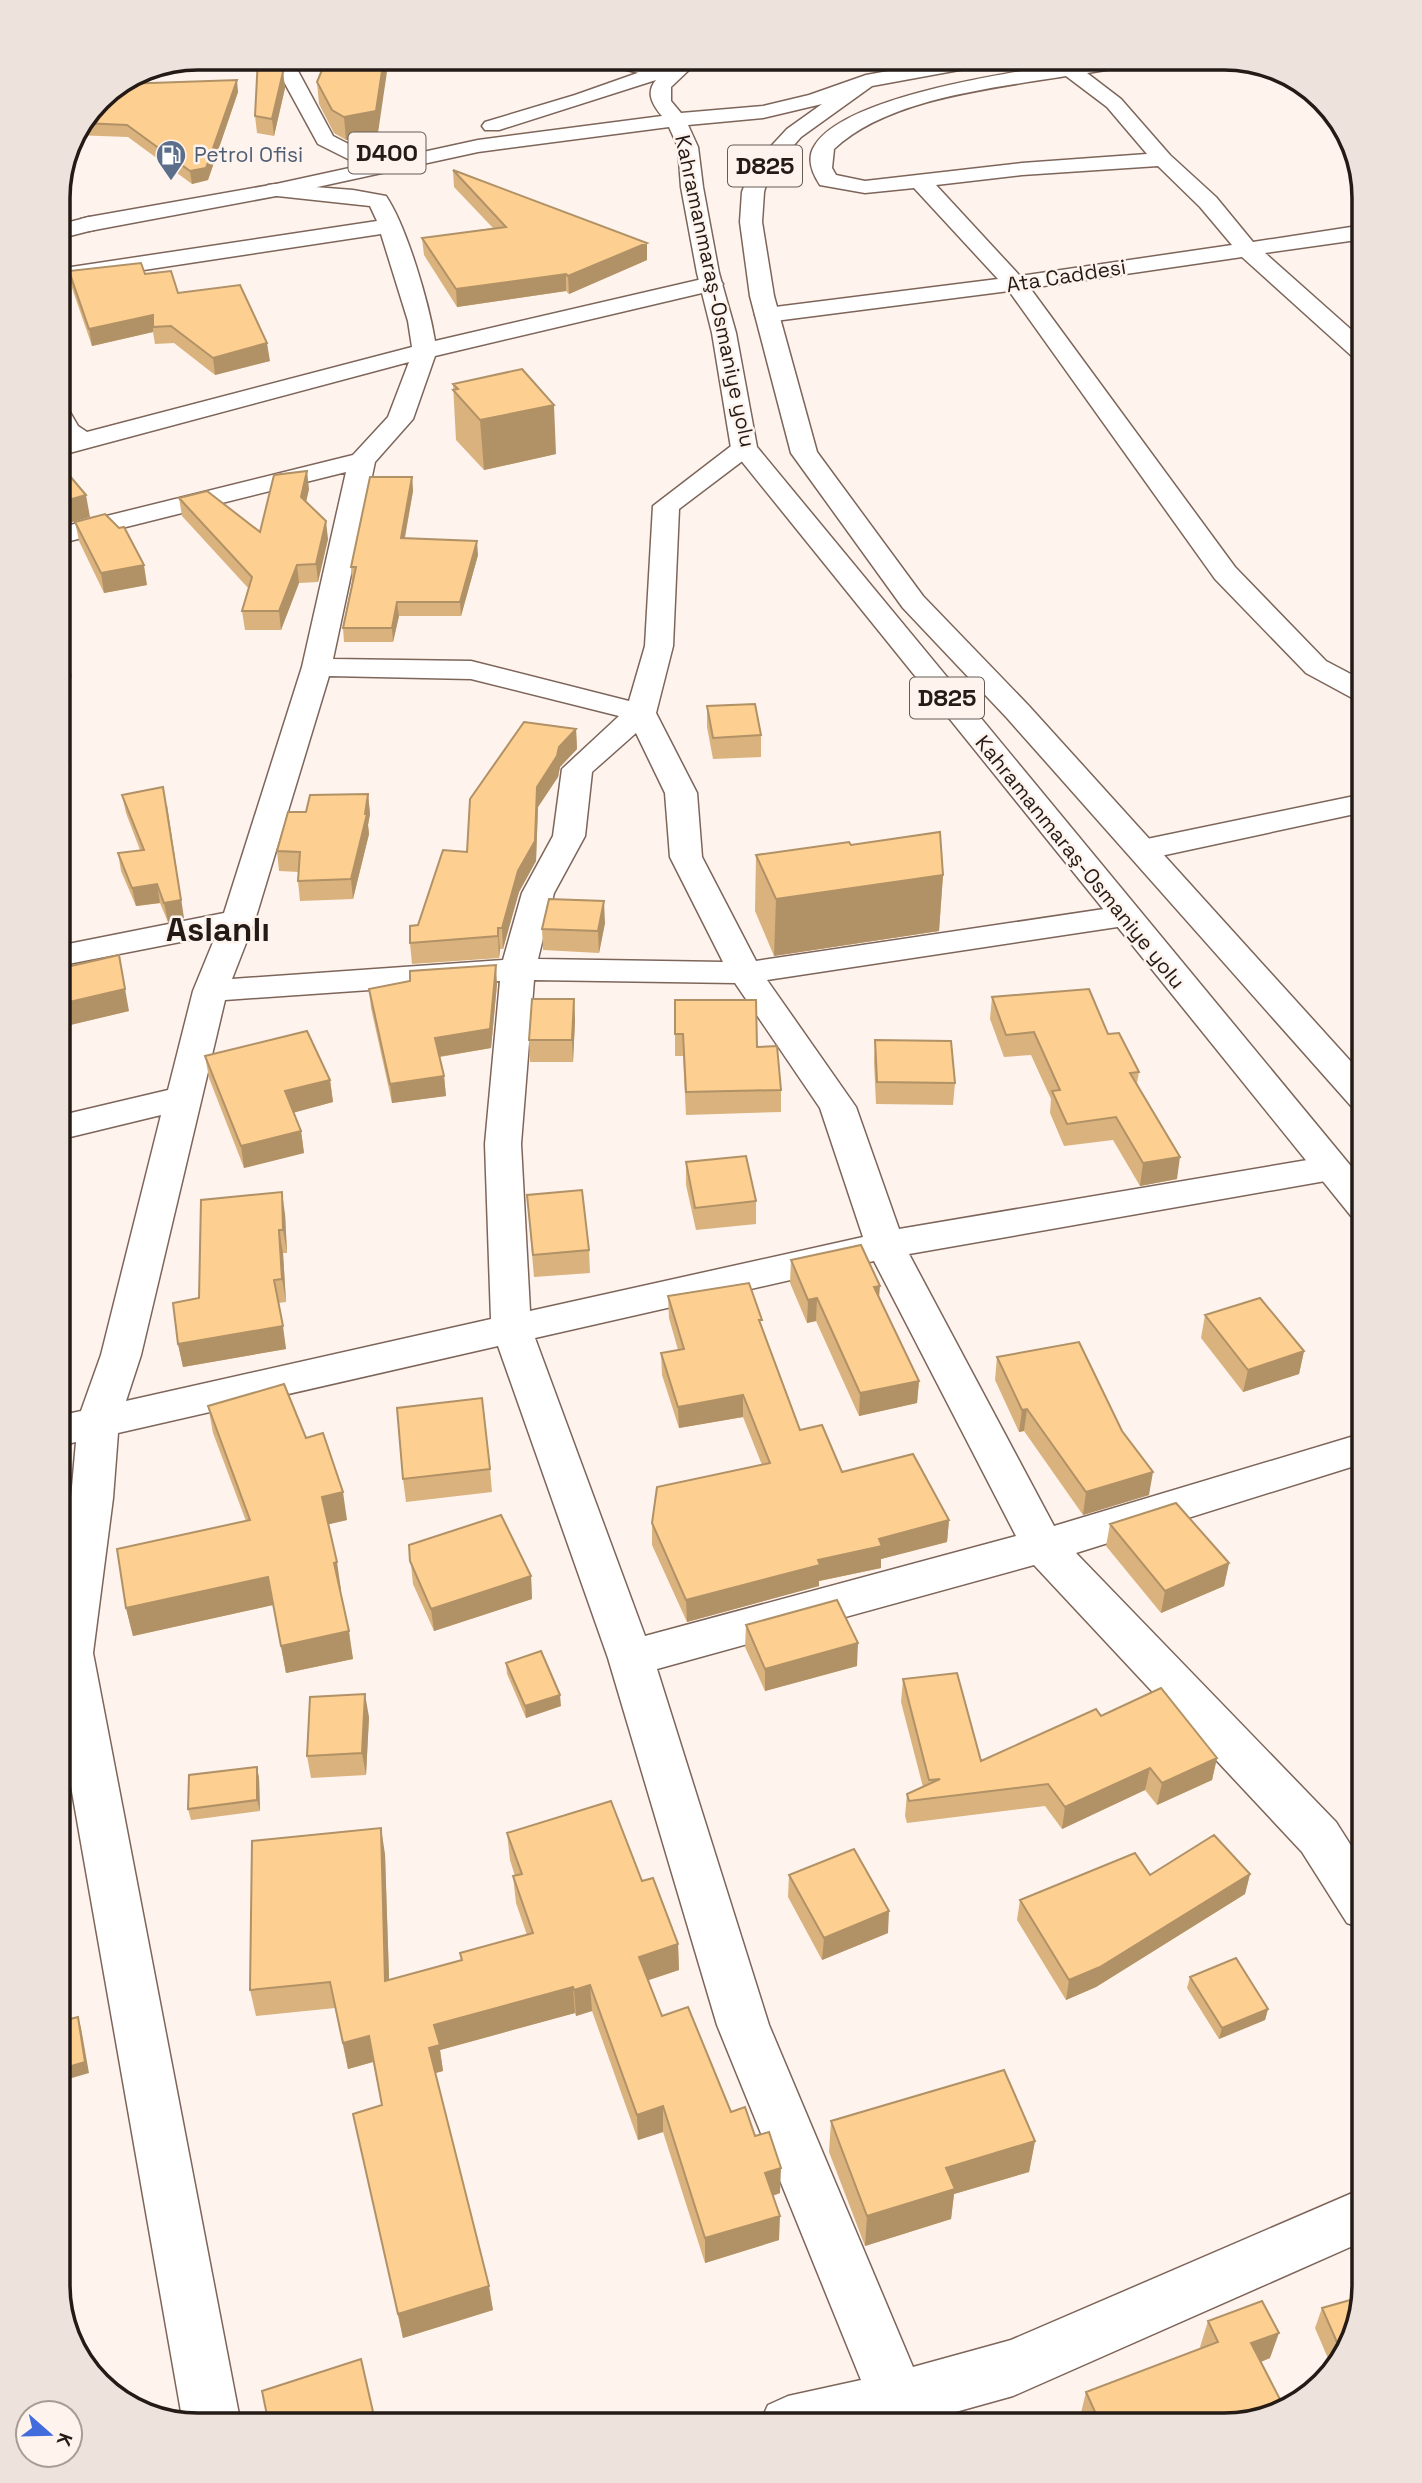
<svg xmlns="http://www.w3.org/2000/svg" width="1422" height="2483" font-family="'Space Grotesk',sans-serif">
  <style>
    .lines { fill: none; stroke-linecap: round; stroke-linejoin: round }
    .minor-casing { stroke: #7d655a; stroke-width: 3 }
    .major-casing { stroke: #7d655a; stroke-width: 3 }
    .highway-casing { stroke: #7d655a; stroke-width: 3 }
    .minor { fill: #fff; fill-rule: evenodd }
    .major { fill: #fff; fill-rule: evenodd }
    .highway { fill: #fff; fill-rule: evenodd }
    .wall { fill: #dab27d }
    .shaded-wall { fill: #b19166 }
    .building { fill: #fdcf91; stroke: #b19166; stroke-width: 2 }
    .labels { text-anchor: middle; stroke-width: 5; stroke-linejoin: round; paint-order: stroke }
    .far-service-label { font-size: 21px; fill: #4e5e75; stroke: #fef3ed; text-anchor: start }
    .far-street-label { font-size: 21px; fill: #251b16; stroke: #fef3ed }
    .shield { fill: #fef3ed; stroke: #665c56; stroke-width: 2 }
    .shield-label { font-size: 24px; font-weight: bold; fill: #251b16 }
    .district-label { font-size: 33px; font-weight: bold; fill: #251b16; stroke: #fef3ed }
    .rim { fill: none; stroke: #251b16; stroke-width: 3.5 }
  </style>
  <rect width="100%" height="100%" fill="#fef3ed"/>
  <g class="lines">
    <g class="minor-casing">
      <path id="minor" d="M271,58H291L333,136L370,155L374,159L370,163H356L318,144Z
        M592,58H625L666,68L669,72L659,78L595,62Z
        M1106,58H1154L1144,64L1087,73L1121,99L1170,155L1216,197L1253,242L1364,225V239L1265,253L1364,341V361L1355,359L1242,257L1030,288L1235,567L1326,661L1364,681V702L1354,699L1306,673L1215,579L1009,291L767,322L759,320L755,315L759,310L767,308L998,279L914,188L865,193L820,185C812,173 806,158 815,145C850,91 1042,68 1106,58ZM1066,76L1107,107L1147,154L1022,163L865,181L836,175L832,168L834,149C888,98 995,88 1066,76ZM1158,166L1200,207L1232,245L1020,276L936,185L1022,175Z
        M276,184L353,190L386,196C407,227 429,304 435,341L711,277L719,279L723,284L719,289L435,356L413,419L375,462L333,659L471,661L629,701L645,646L653,506L735,443L744,440L753,443L757,448L753,453L679,509L673,646L656,713L697,793L702,857L756,961L1124,906L1136,909L1141,916L1136,923L1124,926L767,980L856,1107L899,1229L1331,1156L1344,1159L1350,1168L1344,1177L1331,1180L909,1254L1054,1526L1364,1433V1463L1076,1553L1336,1822L1364,1866V1929L1347,1923L1302,1852L1034,1565L657,1669L769,2025L913,2367L1011,2340L1364,2188V2241L1013,2396L934,2418L937,2425H759L768,2405L788,2396L861,2380L717,2025L608,1658L498,1346L118,1433L113,1498L93,1653L241,2425L183,2423L58,1712V1584L71,1498L76,1442L58,1446V1416L81,1411L101,1355L161,1115L58,1140V1116L168,1090L193,991L216,935L58,966V946L224,913L302,667L346,472L58,544V528L353,455L388,417L409,362L58,456V440L63,439L58,435V404L67,407L78,426L87,432L412,347L408,321L381,234L58,283V269L377,221L370,206L268,195L265,190L268,185ZM329,676L471,679L619,716L562,769L553,836L522,893L503,960L232,979L255,920ZM636,733L665,793L670,857L723,962L538,959L554,893L585,836L592,772ZM534,980L735,983L820,1108L863,1237L530,1311L521,1144ZM500,981L485,1144L491,1319L126,1401L141,1355L225,1000ZM874,1261L1016,1536L645,1636L535,1338Z
        M1364,794V812L1142,860L1131,857L1126,850L1131,843L1142,840Z"/>
    </g>
    <g class="major-casing">
      <path id="major" d="M89,217L97,219L100,224L97,229L58,239V225Z"/>
    </g>
    <g class="highway-casing">
      <path id="highway" d="M680,58H733L730,62L690,69L671,87V101L681,113L763,106L809,95L866,75L960,58H1002L992,64L872,86L801,137L769,174L764,192L762,222L774,296L817,452L923,596L1029,706L1364,1076V1110L1351,1106L1007,718L903,608L791,453L750,296L740,222L742,192L751,168L787,129L822,104L763,118L688,125L698,147L703,187L719,273L736,333L757,447L1364,1182V1220L1351,1216L731,448L712,333L697,273L681,187L678,147L669,127L478,152L276,196L89,231L81,229L78,224L81,219L89,217L276,184L478,140L662,116C653,105 645,93 656,80L499,130H485L482,126L485,122L575,95Z"/>
    </g>
    <use href="#minor" class="minor"/>
    <use href="#major" class="major"/>
    <use href="#highway" class="highway"/>
  </g>
  <path class="wall" d="M215,58H275L283,72L285,88L274,136L257,133L255,116L258,63Z
    M317,82L378,133L346,140L334,133L319,104Z
    M238,92L208,180L192,184L128,137L73,135L99,99Z
    M453,170L647,260L569,294L566,291L457,307L424,255L422,238L493,228L454,187Z
    M69,271L145,274L178,293L270,361L215,375L174,343L155,344L153,332L92,346L72,288Z
    M453,384L556,454L484,470L456,440Z
    M412,477L413,491L405,538L478,555L461,616H399L393,642H344L343,628L352,581L351,567Z
    M309,489L306,502L328,539L318,582L299,583L281,630H245L242,611L249,589L182,516L179,498L260,532Z
    M75,522L147,585L104,593L79,541Z
    M707,706L761,735V757L713,759L707,727Z
    M576,729L577,749L560,767L558,777L538,807L536,861L519,892L503,949H500L499,958L412,964L410,943L418,925L467,852Z
    M368,794L370,814L368,825L369,834L353,899L300,901L298,881L299,872L279,871L277,851L306,812Z
    M122,795L184,918L168,922L160,903L136,906L121,871L118,853L140,850L126,813Z
    M851,845L943,875L939,931L774,956L755,911L756,855Z
    M605,923L599,953L543,950L542,929Z
    M58,969L129,1011L66,1026L58,1005Z
    M497,984L491,1048L440,1057L444,1076L446,1096L392,1103L371,1008L369,989Z
    M992,997L1108,1034L1139,1072L1137,1083L1177,1179L1140,1186L1113,1140L1064,1146L1050,1113L1051,1099L1031,1055L1004,1057L990,1019Z
    M574,999L575,1021L573,1062H530L529,1040Z
    M675,1000L757,1047L781,1090V1112L686,1115L683,1056H675Z
    M875,1040L955,1083L953,1105L876,1104L874,1062Z
    M205,1056L330,1080L333,1102L294,1112L301,1131L304,1153L244,1168L209,1078Z
    M686,1162L756,1201V1224L696,1230L686,1185Z
    M527,1195L589,1250L590,1273L534,1277Z
    M285,1214L287,1253H283L286,1302L278,1303L286,1349L183,1367L178,1344L199,1298Z
    M791,1260L879,1298L919,1381L917,1403L859,1416L816,1321L807,1323L790,1283Z
    M668,1296L762,1328L800,1430L842,1472L949,1520L947,1542L881,1559V1568L819,1581V1586L687,1622L652,1545V1523L762,1465L743,1417L679,1428L662,1375L661,1353L678,1350L669,1318Z
    M1205,1315L1304,1351L1299,1374L1243,1392L1201,1338Z
    M997,1357L1149,1495L1083,1515L1024,1431L1019,1432L995,1380Z
    M208,1406L306,1438L347,1520L328,1524L341,1590H340L353,1659L286,1673L273,1605L133,1636L126,1608L246,1521L213,1433Z
    M490,1469L492,1492L406,1502L403,1479Z
    M1110,1524L1229,1563L1224,1586L1161,1613L1106,1546Z
    M409,1545L531,1576L532,1599L434,1631L413,1584Z
    M746,1625L857,1666L765,1691L745,1647Z
    M506,1663L561,1706L526,1718L507,1674Z
    M903,1679L981,1761L1101,1716L1217,1758L1212,1780L1157,1805L1145,1790L1062,1829L1045,1806L907,1823L905,1816L907,1794L923,1787L901,1702Z
    M369,1717L366,1775L311,1778L307,1756Z
    M257,1767L259,1778L260,1811L191,1820L188,1809Z
    M507,1833L642,1881L678,1944L679,1970L648,1980L662,2016L731,2112L755,2136L780,2193L773,2196L779,2240L705,2263L663,2132L638,2140L592,2011L576,2016L575,2013L440,2050L443,2071L435,2073L493,2310L403,2338L353,2114L382,2105L373,2062L348,2069L335,2008L256,2016L250,1990L385,1854L389,1980L461,1961L460,1953L527,1935L516,1903L513,1876H515L510,1860Z
    M1250,1874L1245,1894L1096,1987L1066,2000L1017,1920L1020,1900L1150,1875Z
    M789,1875L888,1933L822,1960L788,1897Z
    M1190,1977L1268,2009L1265,2020L1219,2039L1187,1988Z
    M1364,2036V2069L1356,2057Z
    M831,2121L1035,2141L1029,2172L954,2194L951,2219L865,2246L829,2152Z
    M1361,2297L1341,2362L1333,2370L1315,2328L1322,2308Z
    M1208,2321L1270,2358L1261,2362L1224,2425H1084L1080,2417L1086,2392L1201,2348L1200,2347Z"/>
  <path class="shaded-wall" d="M384,58H389L378,133L346,140L344,117Z
    M283,72L285,88L274,136L272,119Z
    M237,80L238,92L208,180L192,184L190,171Z
    M647,243V260L569,294L568,276Z
    M566,274V291L457,307L456,289Z
    M153,315V332L92,346L89,329Z
    M267,343L270,361L215,375L213,358Z
    M554,405L556,454L484,470L480,420Z
    M307,471L309,489L303,515L301,497Z
    M412,477L413,491L402,552L401,538Z
    M86,495L90,517L58,526V503Z
    M326,521L328,539L318,582L316,564Z
    M477,541L478,555L461,616L460,602Z
    M144,565L147,585L104,593L101,573Z
    M297,565L299,583L281,630L279,611Z
    M397,602L399,616L393,642L392,628Z
    M67,654L72,677L58,680V656Z
    M576,729L577,749L560,767L558,777L538,807L536,861L519,892L503,949L502,928L537,787L559,747Z
    M368,794L370,814L368,825L369,834L353,899L351,879Z
    M167,805L184,918L168,922L164,903Z
    M943,875L939,931L774,956L776,899Z
    M157,884L160,903L136,906L132,888Z
    M604,901L605,923L599,953L598,931Z
    M498,928L500,949L499,958L498,936Z
    M119,955L129,1011L66,1026L61,1004Z
    M496,965L497,984L491,1048L437,1057L435,1038Z
    M574,999L575,1021L573,1062L572,1040Z
    M444,1076L446,1096L392,1103L390,1084Z
    M330,1080L333,1102L289,1114L285,1091Z
    M301,1131L304,1153L244,1168L241,1146Z
    M1180,1157L1177,1179L1140,1186L1143,1163Z
    M282,1192L285,1214L287,1253L283,1230Z
    M279,1230L283,1253L286,1302L282,1279Z
    M880,1286L878,1309L874,1287Z
    M817,1298L816,1321L807,1323L808,1300Z
    M283,1326L286,1349L183,1367L178,1344Z
    M1304,1351L1299,1374L1243,1392L1248,1370Z
    M919,1381L917,1403L859,1416L860,1393Z
    M743,1395V1417L679,1428L678,1407Z
    M1027,1409L1024,1431L1019,1432L1022,1410Z
    M1153,1472L1149,1495L1083,1515L1086,1492Z
    M343,1492L347,1520L326,1525L322,1497Z
    M949,1520L947,1542L881,1559V1568L819,1581V1586L687,1622L686,1600L818,1560L879,1539Z
    M337,1562L341,1590L339,1591L334,1563Z
    M1229,1563L1224,1586L1161,1613L1165,1591Z
    M531,1576L532,1599L434,1631L431,1609Z
    M268,1577L273,1605L133,1636L126,1608Z
    M349,1631L353,1659L286,1673L281,1646Z
    M858,1643L857,1666L765,1691V1669Z
    M365,1694L369,1717L366,1775L362,1753Z
    M560,1695L561,1706L526,1718L525,1706Z
    M1217,1758L1212,1780L1157,1805L1162,1783Z
    M257,1767L259,1778L260,1811L257,1800Z
    M1150,1768L1145,1790L1062,1829L1065,1807Z
    M381,1828L385,1854L390,2007L385,1981Z
    M1250,1874L1245,1894L1096,1987L1066,2000L1069,1980Z
    M889,1911L888,1933L822,1960L824,1938Z
    M678,1944L679,1970L640,1983L639,1957Z
    M590,1985L592,2011L576,2016L574,1990Z
    M573,1987L575,2013L440,2050L443,2071L432,2074L429,2048L434,2025Z
    M1268,2009L1265,2020L1219,2039L1222,2028Z
    M78,2017L81,2028L89,2073L58,2082V2070Z
    M369,2036L373,2062L348,2069L343,2043Z
    M663,2106V2132L638,2140L637,2115Z
    M1035,2141L1029,2172L954,2194L951,2219L865,2246L867,2216L946,2168Z
    M781,2168L780,2193L765,2198V2173Z
    M780,2216L779,2240L705,2263V2238Z
    M489,2286L493,2310L403,2338L398,2314Z
    M1279,2333L1270,2358L1243,2369L1251,2343Z"/>
  <path class="building" d="M258,58H275L283,72L272,119L255,116Z
    M327,58H384L376,111L344,117L332,110L317,82Z
    M237,80L206,168L190,171L127,125L82,123L99,99L122,84Z
    M453,170L647,243L568,276L566,274L456,289L422,238L506,227Z
    M141,263L145,274L171,271L178,293L240,285L267,343L213,358L171,326L153,327V315L89,329L69,271Z
    M522,369L554,405L480,420L453,390L458,389L453,384Z
    M58,462L86,495L58,503Z
    M307,471L301,497L326,521L316,564L297,565L279,611H242L252,577L179,498L207,491L260,532L274,475Z
    M370,477H412L401,538L477,541L460,602H397L392,628H343L356,567H351Z
    M105,514L119,528L124,527L144,565L101,573L75,522Z
    M58,635L67,654L58,656Z
    M755,704L761,735L713,738L707,706Z
    M524,722L576,729L559,747L557,756L537,787L535,841L518,871L502,928H498V936L410,943V926L418,925L443,850L467,852L470,799Z
    M163,787L181,900L164,903L157,884L132,888L118,853L144,850L122,795Z
    M368,794L365,814H367L351,879L298,881L300,852L277,851L288,812H306L310,795Z
    M940,832L943,875L776,899L756,855L849,842L851,845Z
    M549,899L604,901L598,931L542,929Z
    M119,955L125,989L61,1004L58,996V969Z
    M496,965L490,1029L435,1038L444,1076L390,1084L369,989L410,981V971Z
    M1089,989L1108,1034L1119,1033L1139,1072L1130,1073L1180,1157L1143,1163L1116,1117L1067,1124L1052,1091L1060,1090L1034,1032L1006,1035L992,997Z
    M532,999H574L572,1040H529Z
    M675,1000H756L757,1047L777,1046L781,1090L686,1092L683,1034H675Z
    M307,1031L330,1080L285,1091L301,1131L241,1146L205,1056Z
    M875,1040L951,1041L955,1083L877,1082Z
    M746,1156L756,1201L695,1208L686,1162Z
    M582,1190L589,1250L533,1255L527,1195Z
    M282,1192L283,1230H279L282,1279L274,1280L283,1326L178,1344L173,1303L199,1298L201,1200Z
    M861,1245L880,1286L874,1287L919,1381L860,1393L817,1298L808,1300L791,1260Z
    M749,1283L762,1320H759L800,1430L822,1425L842,1472L913,1454L949,1520L879,1539L882,1546L818,1560L820,1565L686,1600L652,1523L657,1487L770,1463L743,1395L678,1407L661,1353L684,1349L668,1296Z
    M1260,1298L1304,1351L1248,1370L1205,1315Z
    M1079,1342L1122,1431L1153,1472L1086,1492L1027,1409L1022,1410L997,1357Z
    M284,1384L306,1438L323,1433L343,1492L322,1497L337,1562L334,1563L349,1631L281,1646L268,1577L126,1608L117,1549L250,1520L208,1406Z
    M482,1398L490,1469L403,1479L397,1408Z
    M1176,1503L1229,1563L1165,1591L1110,1524Z
    M501,1515L531,1576L431,1609L410,1561L409,1545Z
    M837,1600L858,1643L765,1669L746,1625Z
    M541,1651L560,1695L525,1706L506,1663Z
    M957,1673L981,1761L1096,1709L1101,1716L1161,1688L1217,1758L1162,1783L1150,1768L1065,1807L1048,1784L909,1801L907,1794L940,1779L929,1780L903,1679Z
    M365,1694L362,1753L307,1756L310,1697Z
    M257,1767V1800L188,1809L189,1775Z
    M611,1801L642,1881L653,1878L678,1944L639,1957L662,2016L688,2007L731,2112L745,2107L755,2136L769,2132L781,2168L765,2173L780,2216L705,2238L663,2106L637,2115L590,1985L574,1990L573,1987L434,2025L440,2045L429,2048L489,2286L398,2314L353,2114L382,2105L369,2036L343,2043L330,1982L250,1990L252,1841L381,1828L385,1981L462,1960L460,1953L533,1933L513,1876L522,1874L507,1833Z
    M1214,1835L1250,1874L1100,1967L1069,1980L1020,1900L1135,1853L1150,1875Z
    M854,1849L889,1911L824,1938L789,1875Z
    M1236,1958L1268,2009L1222,2028L1190,1977Z
    M78,2017L85,2062L58,2070V2022Z
    M1004,2070L1035,2141L946,2168L955,2189L867,2216L831,2121Z
    M1361,2297L1343,2356L1322,2308Z
    M1262,2301L1279,2333L1251,2343L1286,2411L1224,2425H1101L1086,2392L1218,2342L1208,2321Z
    M361,2359L376,2425H269L262,2391Z"/>
  <defs>
    <g id="fuel-pin" transform="scale(1.575)"><path d="M0 17L-7.5 6A9.5 9.5 0 1 1 7.5 6Z" fill="#5c6f8a" stroke="#fef3ed"/><path d="M-5.5-6h7V0h2V4h1.3V-2.5L3-4.5l.8-.8L6-3V5H2.5V1h-1V6h-7ZM-4.2-4.7v3.2H.2V-4.7Z" fill="#fff"/></g>
  </defs>
  <g fill-rule="evenodd">
    <use href="#fuel-pin" x="171" y="155"/>
  </g>
  <g class="labels">
    <g class="far-service-label">
      <text x="194" y="162">Petrol Ofisi</text>
    </g>
    <g class="far-street-label">
      <text transform="translate(1066 276) rotate(-9)" y="7">Ata Caddesi</text>
      <text transform="translate(715 291) rotate(78)" y="7">Kahramanmaraş-Osmaniye yolu</text>
      <text transform="translate(1080 862) rotate(51)" y="7">Kahramanmaraş-Osmaniye yolu</text>
    </g>
    <g class="shield">
      <rect x="348.5" y="132.5" width="77" height="41" rx="5"/>
      <rect x="728" y="145.5" width="74" height="41" rx="5"/>
      <rect x="910" y="677.5" width="74" height="41" rx="5"/>
    </g>
    <g class="shield-label">
      <text x="387" y="161">D400</text>
      <text x="765" y="174">D825</text>
      <text x="947" y="706">D825</text>
    </g>
    <g class="district-label">
      <text x="218" y="941">Aslanlı</text>
    </g>
  </g>
  <path d="M0 0H1422V2483H0ZM198 70H1224A128 128 0 0 1 1352 198V2285A128 128 0 0 1 1224 2413H198A128 128 0 0 1 70 2285V198A128 128 0 0 1 198 70Z" fill="#ede2dc" fill-rule="evenodd"/>
  <path class="rim" d="M198 70H1224A128 128 0 0 1 1352 198V2285A128 128 0 0 1 1224 2413H198A128 128 0 0 1 70 2285V198A128 128 0 0 1 198 70Z"/>
  <g transform="translate(49 2434) rotate(110)"><circle r="33" fill="#fef3ed" stroke="#a79d97" stroke-width="2"/>
  <path d="M0-5L12 26L0 18L-12 26Z" fill="#426bdd"/>
  <text y="-10" font-size="19" font-weight="bold" text-anchor="middle" fill="#251b16">K</text>
  </g>
</svg>
